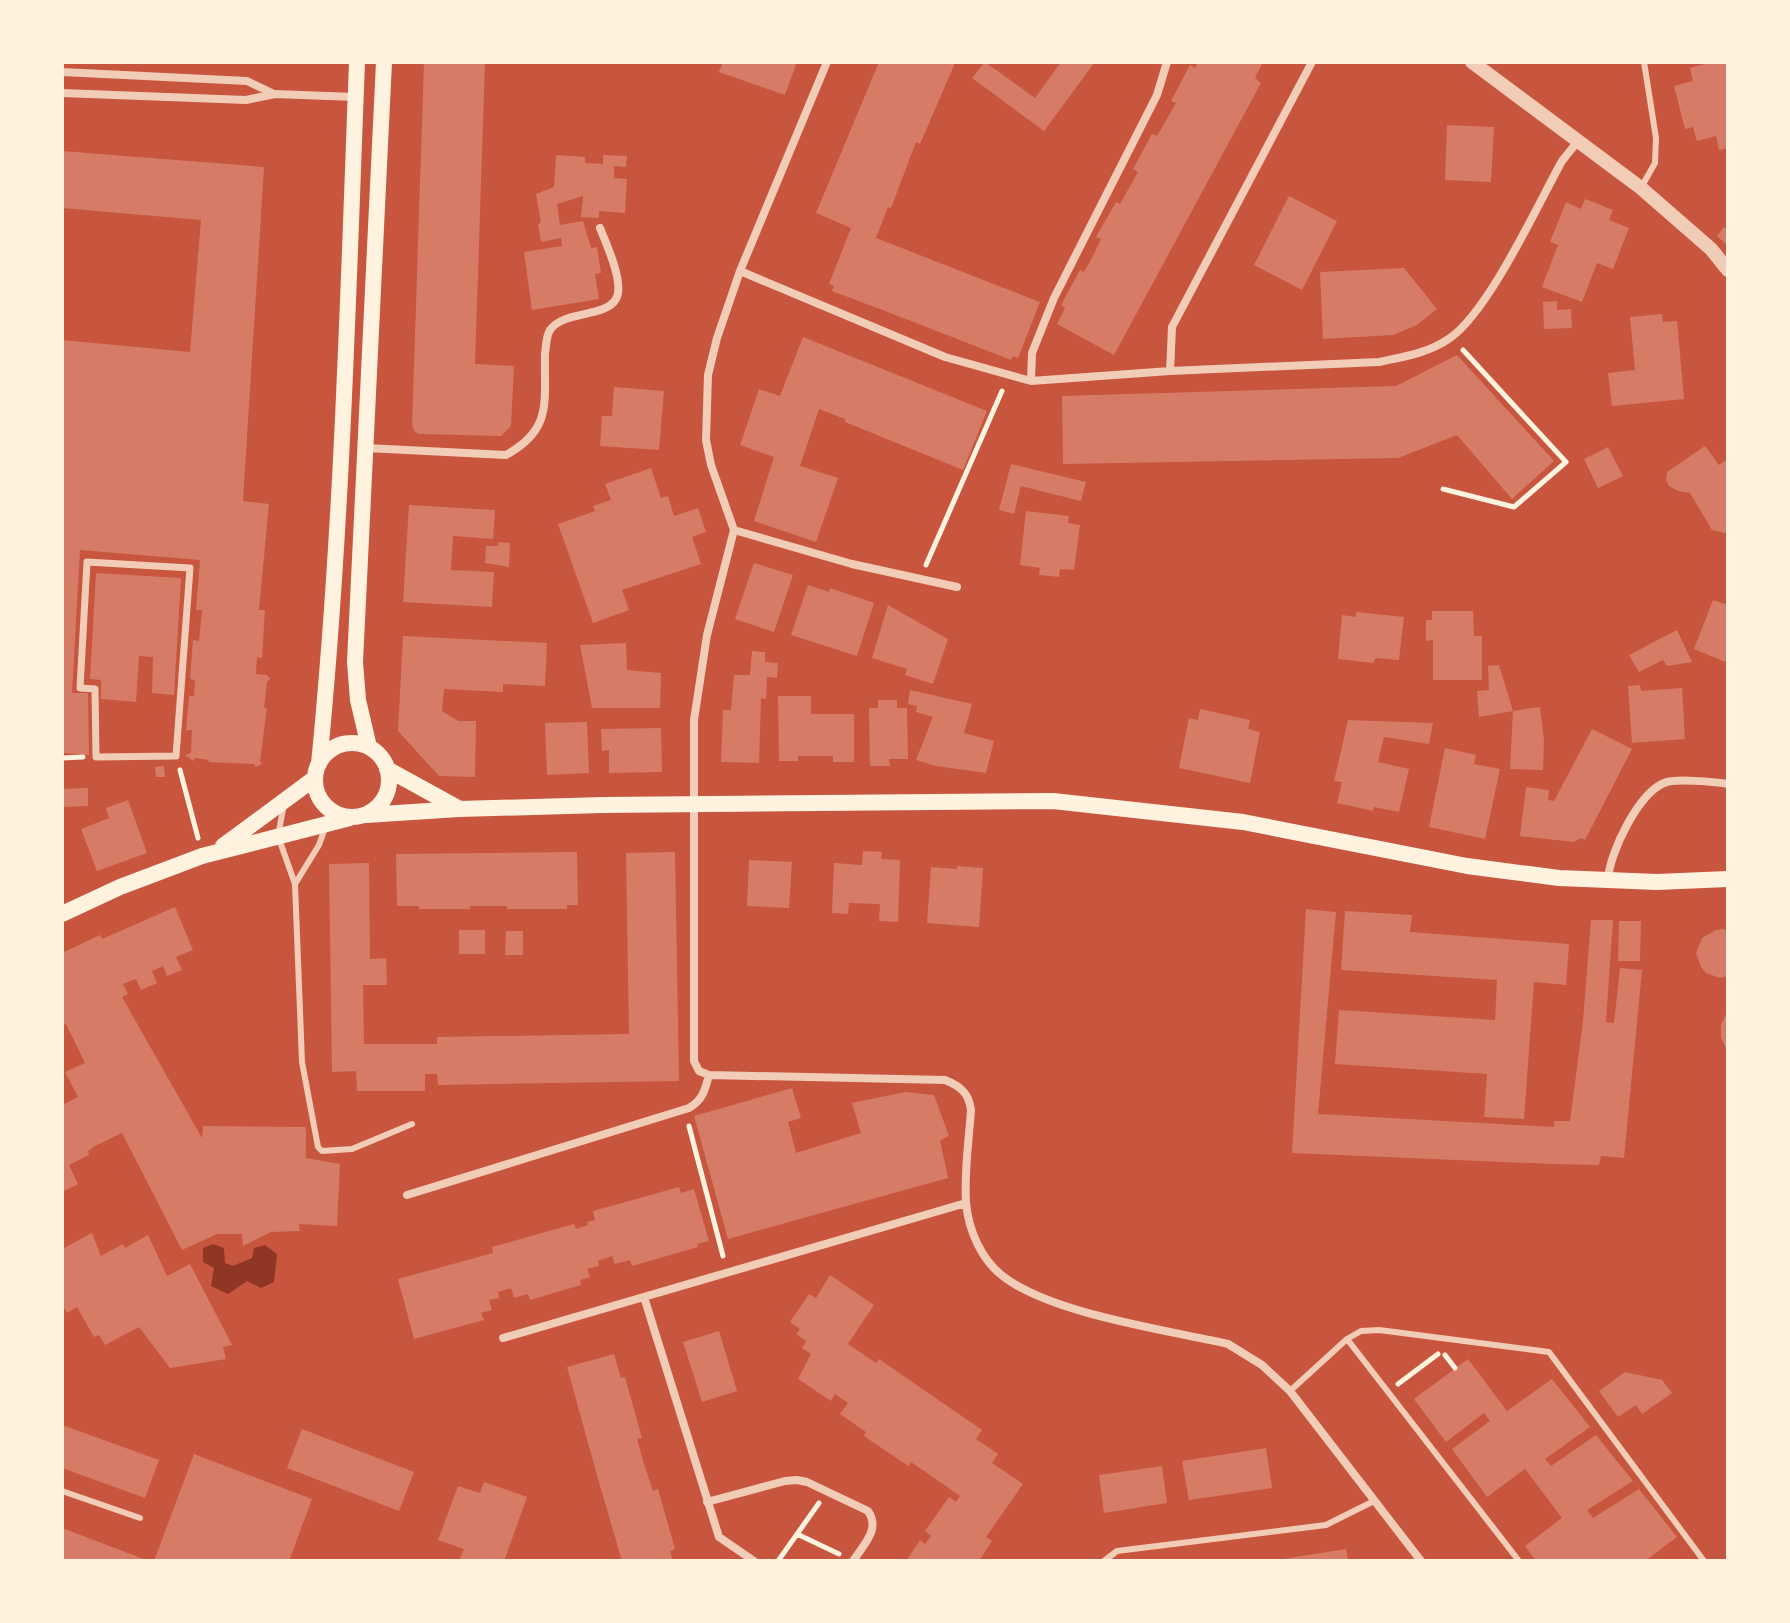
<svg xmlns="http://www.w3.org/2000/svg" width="1790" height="1623" font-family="Overpass,sans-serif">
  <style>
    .water { fill: #8f3625 }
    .building { fill: #d67c66 }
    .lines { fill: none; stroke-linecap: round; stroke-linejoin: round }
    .path { stroke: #fff3e0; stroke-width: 5 }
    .service { stroke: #f1ccb7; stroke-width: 6 }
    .pedestrian { stroke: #f1ccb7; stroke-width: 7 }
    .minor { stroke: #f1ccb7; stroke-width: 8 }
    .tertiary { stroke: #f1ccb7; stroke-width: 14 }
    .secondary { stroke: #fff3e0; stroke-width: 16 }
  </style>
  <rect width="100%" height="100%" fill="#c8553d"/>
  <path class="water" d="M213,1244L224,1248L225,1263L233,1266L252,1258L254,1248L265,1245L277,1254L274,1282L261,1288L247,1281L228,1294L211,1286L214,1268L203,1262V1248Z"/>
  <path class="building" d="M424,62H485L475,364L514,366L511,426L501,436L420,434L415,432L412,426Z
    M723,62H797L785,95L719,72Z
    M879,62L955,63L920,144L916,142L891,208L888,207L876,238L1040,302L1018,358L1013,356L1011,360L893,314L832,291L834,286L829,284L851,228L816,213Z
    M985,62L1035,98L1061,62H1095L1044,131L972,78Z
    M1198,62H1263L1255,78L1261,83L1114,355L1057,324L1065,308L1061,305L1080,270L1084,272L1093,256L1101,239L1096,237L1116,202L1120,204L1138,172L1133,169L1152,134L1157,136L1176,103L1171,101L1190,65L1195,68Z
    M1712,62H1728V148L1719,150L1716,136L1697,141L1693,127L1685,129L1674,86L1693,81L1690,68Z
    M1447,125L1494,127L1491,182L1445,180Z
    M62,151L264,167L243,501L269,504L259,610H265L262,658L257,657L256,674L267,675L270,679L267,682L264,708H267L260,761L262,764L256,767L254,764L208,762L209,760L195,758L193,761L185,755L191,753L192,730H186L189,696H194L195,680L190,679L193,640L199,641L202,610H196L200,560L80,550L72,693H88L89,755L62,753V340L190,352L201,220L62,208Z
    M556,155L585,157V163L603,164V155L627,156L626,167L614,166V178L627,179L625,213L599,211V218L581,217L583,196L557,204L560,225L583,221L591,248L597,247L601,273L595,274L599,299L532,310L524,252L562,246L561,238L541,242L538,224L541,223L536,194L554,187Z
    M1289,196L1337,221L1302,290L1254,265Z
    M1585,199L1613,210L1609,220L1629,228L1613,269L1597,263L1582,302L1542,287L1558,245L1550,242L1566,202L1581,209Z
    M1724,227L1728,230V246L1717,236Z
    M1404,268L1437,309L1417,325L1393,335L1323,339L1320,272Z
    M1557,301V310L1571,309L1572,328L1544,329L1543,302Z
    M1662,314L1663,322L1677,321L1684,399L1612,406L1608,373L1635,370L1630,317Z
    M803,337L987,411L963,470L845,422V419L819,409L800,466L838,478L816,542L754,521L774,457L740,445L759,389L780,396Z
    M1457,355L1554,461L1512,499L1457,435L1398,458L1063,464L1062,396L1396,386Z
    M614,387L664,391L659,450L600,446L602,416H612Z
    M1705,446L1719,465L1728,459V534L1712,530L1690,493L1678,491L1669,486L1666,479L1667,472Z
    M1608,447L1623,476L1598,488L1584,459Z
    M1011,464L1086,482L1081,501L1021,486L1014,514L999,510Z
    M651,468L661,498L668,496L674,516L698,508L706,532L692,537L701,564L622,590L629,610L593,623L558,524L595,511L593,506L611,500L605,484Z
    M409,505L495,510L493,539L453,536L451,570L494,572L492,607L403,602Z
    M1026,511L1069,516L1068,523L1080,525L1074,570L1060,569L1059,577L1039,575L1040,568L1020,565Z
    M498,542L510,543L509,567L485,563L486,546H498Z
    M754,563L793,575L774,632L735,619Z
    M96,573L181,578L174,695L152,693L153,657L139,656L136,702L101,699V680L90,679Z
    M808,585L829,592L830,588L874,603L857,656L791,635Z
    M1713,600L1728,605V663L1694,649Z
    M888,605L948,639L933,684L905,675L907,669L872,658Z
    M1432,611H1473L1474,636H1482V680H1433V640L1426,641V620H1432Z
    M1356,612L1404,617L1399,660L1376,658L1373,663L1338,659L1342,615L1356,617Z
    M1677,630L1692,662L1667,666L1663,660L1639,672L1629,655Z
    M403,636L547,643L545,686L503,684V692L444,689L442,711L458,721H476L475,777L439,776L398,731Z
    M626,643L627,670L661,673L660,708H592L580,645Z
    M752,651L765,652V662L778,663L777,678L767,677L766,699L761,698L759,763L721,762L723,710H731L734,675H750Z
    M1499,665L1513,711L1479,717L1477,691L1489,690L1488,666Z
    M1640,685L1641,691L1682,688L1685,739L1632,743L1628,686Z
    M910,690L972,704L964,733L994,741L986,773L936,766L916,760L933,717L916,712L917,706L908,704Z
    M778,696H811V714H854V762H833V756H798V761H779Z
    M878,700H897V708H907L908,759H889L890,766H870L869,708H878Z
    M1540,707L1544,740L1543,770L1510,769L1513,711Z
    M1200,709L1250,720L1248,729L1260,732L1250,783L1179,768L1189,718L1198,720Z
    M1348,720L1433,723L1429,744L1384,737L1378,762L1409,769L1399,812L1374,807L1373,811L1337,803L1342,782L1334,781Z
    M587,722L589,773L547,775L545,723Z
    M661,728L662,772L609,773V750L602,751L601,729Z
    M1592,729L1632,749L1585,840L1581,838L1574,842L1520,836L1526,787L1549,790L1548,800L1554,801Z
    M1445,748L1476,755L1474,764L1500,769L1485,839L1429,827Z
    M164,766L165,777H156L155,767Z
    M88,788V806L62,807V789Z
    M128,800L147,853L97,871L81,829L109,818L106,808Z
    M863,851L882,852L881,859L900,860L898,922L879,921L880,904L849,903L848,914L832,913L834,863L862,865Z
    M577,852L578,905H567V909H507V906H470V909H419V906H397L396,854Z
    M675,852L679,1081L438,1085L437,1074H425V1091H357L356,1071L332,1072L329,864L369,863L370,959L386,958L387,985H363L364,1044H437V1037L629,1034L626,853Z
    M749,860L792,862L789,908L747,906Z
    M957,866L983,868L979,927L927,923L931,867L957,869Z
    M175,907L193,950L176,957L182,970L167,976L163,966L152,971L157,983L141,990L136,979L123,984L128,994L122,997L202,1138L203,1126L306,1127V1158L340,1164L337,1226L299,1224L300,1231L271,1232L243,1246L242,1234H217L182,1250L122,1133L95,1146L88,1151L89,1155L69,1165L78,1184L62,1192V1105L78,1097L65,1072L85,1063L66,1024L62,1026V953L100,935L102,939Z
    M1306,909L1336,912L1318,1114L1554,1127V1121H1570L1583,1021L1591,920H1613L1606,1022L1614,1023L1620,968L1642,970L1624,1158L1601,1156L1599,1165L1552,1164L1292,1153Z
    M1345,911L1412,915L1410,932L1569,944L1566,985L1534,982L1524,1119L1484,1117L1487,1074L1335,1064L1339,1010L1495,1020L1497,980L1341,970Z
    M1619,921H1641L1640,961H1618Z
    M1724,929L1728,931V976L1720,978L1706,973L1701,967L1696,953L1702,938L1716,930Z
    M459,930H485V954H459Z
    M506,931H523V955H505Z
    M1728,1010V1053L1721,1037V1025Z
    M792,1088L801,1118L788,1122L796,1153L861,1133L852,1103L905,1092L934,1095L949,1136L940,1140L948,1178L728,1239L694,1116Z
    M679,1187L681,1193L694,1189L709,1241L697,1244L698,1247L632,1266L630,1260L615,1264L612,1256L598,1261L599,1266L587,1269L590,1277L580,1280L581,1285L530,1300L528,1294L514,1298L511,1288L498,1292L499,1298L489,1300L492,1310L481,1313L484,1320L414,1339L398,1279L493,1253L492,1247L574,1224L576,1229L588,1225L587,1222L595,1220L593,1211Z
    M92,1233L101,1256L123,1244L125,1248L148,1235L167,1276L190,1264L232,1345L223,1347L226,1359L170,1368L139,1327L105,1345L99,1335L94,1337L77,1307L67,1313L62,1304V1249Z
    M830,1275L874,1305L848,1344L876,1363L879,1359L982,1430L976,1439L998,1454L992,1463L1023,1484L986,1537L992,1541L979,1561H906L920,1540L925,1544L931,1536L925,1531L949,1497L956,1502L960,1496L911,1462L908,1466L864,1436L866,1432L840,1414L848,1403L835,1394L831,1401L798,1379L811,1354L802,1348L806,1341L796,1334L800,1329L790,1322L809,1294L816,1298Z
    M719,1331L737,1391L702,1402L683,1342Z
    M614,1354L621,1378L625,1377L642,1438L637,1439L644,1464L653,1491L658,1489L675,1549L670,1551L673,1561H622L598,1479L567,1367Z
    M1468,1359L1507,1411L1552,1379L1590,1427L1545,1459L1551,1466L1596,1435L1633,1481L1587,1510L1593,1518L1639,1489L1677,1537L1645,1561H1536L1525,1546L1562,1518L1525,1469L1487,1497L1452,1449L1490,1421L1484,1413L1446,1442L1414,1399Z
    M1625,1372L1662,1380L1672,1393L1642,1414L1636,1405L1618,1417L1599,1391Z
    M62,1425L159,1460L145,1498L62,1468Z
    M302,1429L414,1472L399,1511L287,1468Z
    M1266,1448L1272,1488L1189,1500L1182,1461Z
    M194,1454L312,1499L289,1561H154Z
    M1162,1466L1167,1503L1104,1513L1099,1475Z
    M484,1482L527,1497L504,1561H459L464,1549L438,1540L458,1486L480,1493Z
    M62,1528L149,1561H62Z
    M1346,1549L1348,1561H1283V1559Z"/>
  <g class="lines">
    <path class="path" d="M1443,489L1514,507L1566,462L1463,350
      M926,565L1002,391
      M62,758L83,757
      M180,770L198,838
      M689,1126L723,1256
      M1445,1355L1455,1368
      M1398,1384L1438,1354
      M797,1534L839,1554
      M778,1561L819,1503"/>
    <path class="service" d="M1642,186L1655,163L1656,138L1644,62
      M284,804L278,836L295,884L302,1062L318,1147L322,1151L352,1149L412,1124
      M295,884L319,845L325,828
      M1347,1339L1519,1561
      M1290,1391L1347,1339L1361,1331L1379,1330L1549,1352L1704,1561
      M62,1491L140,1518
      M1104,1561L1117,1551L1326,1525L1374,1501"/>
    <path class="pedestrian" d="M87,562L190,568L176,756L96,757L95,689L80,688Z"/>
    <path class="minor" d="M827,62L740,271L717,338L708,375L706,440L711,465L734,530L707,635L694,720V1061L699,1071L709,1075L945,1080C960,1086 969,1093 971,1110C969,1140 964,1172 966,1202C968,1230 982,1261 1004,1277C1053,1314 1166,1330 1228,1344L1262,1365L1290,1391L1421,1561
      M62,72L247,81L274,94
      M62,93L246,100L275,94L355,97
      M740,271L945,357L1031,381L1170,371L1379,362C1403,357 1429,353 1450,338C1489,311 1537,206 1562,161L1578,141
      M1170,371L1172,327L1312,62
      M1031,381L1032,353L1054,298L1157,95L1167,62
      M366,448L506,455C553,429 544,402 545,354C546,347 546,336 550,330C564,310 605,318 616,299C625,284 606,243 600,228
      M734,530L852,564L957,587
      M1608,879C1610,852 1638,794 1664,783C1675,778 1715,782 1728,784
      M407,1195L689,1108C703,1100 705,1090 709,1075
      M644,1297L719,1537L754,1561
      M503,1338L966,1203
      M707,1502L785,1481L797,1480L807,1482L868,1511C881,1530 863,1545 853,1561"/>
    <path class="tertiary" d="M1472,62L1641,188L1711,249L1728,270"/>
    <path class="secondary" d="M315 780a37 37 0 1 1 74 0a37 37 0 1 1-74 0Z
      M369,747L358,700L355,662L384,62
      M319,764C342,531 348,296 357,62
      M387,769L458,808
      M366,815L459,809L603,805L1053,801L1243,822L1467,866L1559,878L1657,882L1728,879
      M223,846L315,778
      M62,914L120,887L202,856L350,818"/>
  </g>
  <rect width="1790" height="1623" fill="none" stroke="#fff3e0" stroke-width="128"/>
</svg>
